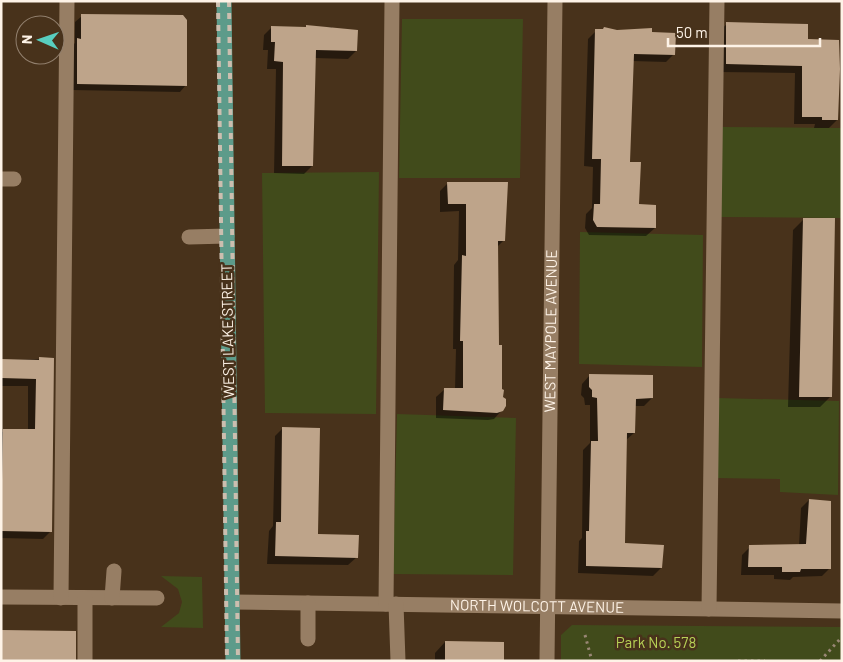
<svg xmlns="http://www.w3.org/2000/svg" width="843" height="662" font-family="Barlow,sans-serif">
  <style>
    .green { fill: #414b1b }
    .shadow { fill: #0007 }
    .building { fill: #bea48a }
    .lines { fill: none; stroke-linecap: round; stroke-linejoin: round }
    .path { stroke: #998775; stroke-width: 3; stroke-dasharray: 2.5 4; stroke-linecap: butt }
    .minor { stroke: #977e64; stroke-width: 15 }
    .major { stroke: #5d9b8a; stroke-width: 15 }
    .rail { stroke: #ccbeaf; stroke-width: 4; stroke-dasharray: 6 6; stroke-linecap: butt }
    .labels { text-anchor: middle; stroke-width: 5; stroke-linejoin: round; paint-order: stroke }
    .street-label { font-size: 15px; fill: #fef3e7; stroke: #48321b }
    .park-label { font-size: 15px; fill: #b7d156; stroke: #48321b }
  </style>
  <rect width="100%" height="100%" fill="#48321b"/>
  <path class="green" d="M402,19H523L520,178H399Z
    M721,127L842,128V218L720,217Z
    M379,172L376,414L265,413L262,173Z
    M580,232L703,235L702,367L579,364Z
    M717,398L839,401L838,495L780,492V479L716,478Z
    M397,414L516,418L513,575L393,574Z
    M161,576L202,577L203,628L161,627L179,613L182,602L178,589Z
    M572,625L841,627L842,661H561V635Z"/>
  <path class="shadow" d="M82,16L186,85L180,92L71,90L72,46L75,43V22Z
    M727,24L806,41L837,120L829,128H814L815,124H794L795,73L718,72V32Z
    M272,27H332V30L356,51L348,59L315,58L312,166L304,174L274,173L276,69H267L268,50H263L264,35Z
    M596,31L651,33L674,54L666,62L632,61L629,163L638,205L655,228L646,236L589,235L585,228L586,214L592,208L593,167L584,166L588,39Z
    M448,183L504,240L497,247L498,346L502,410L494,419L488,420L436,418V397L445,389H455L456,349H453L454,265L458,260L459,211L440,212V191Z
    M803,220L830,397L820,407H788L793,230Z
    M53,359L51,531L43,539L1,538V432L28,431V386H1V360Z
    M590,375L652,398L644,406H634V433L625,441L624,544L661,568L653,576L578,573L579,541L582,538L583,450L590,443V405H585L584,398L581,395L582,384Z
    M283,428L316,535L357,557L348,565L267,564L269,531L273,526L275,436Z
    M809,500L830,568L822,576L793,577L790,580L774,579V575H741L742,555L750,547L799,546L801,508Z
    M445,642L502,661H435V653Z"/>
  <path class="building" d="M81,14L183,15L187,20V86L77,84V38L81,39Z
    M726,22L808,24V39L839,40L840,69L838,120H822V117H802V66L726,64Z
    M306,25L358,30L357,51L316,50L313,166H282L283,62L274,61L275,42H271V26L306,27Z
    M604,27L617,30L652,28V32L676,33L675,55L634,54L630,162H641L639,204L656,205V228L597,227L593,220L594,204H600L601,159H592L595,29H603Z
    M447,182H508L505,241H498L499,345H502V389L504,390L503,397L506,399V406L503,411L497,413L443,410L444,388H463V341H460L462,255L466,256V204H448Z
    M803,218H835L832,397H799Z
    M39,357L54,358L52,532L1,531L3,429H35L36,379L1,378V359L39,360Z
    M589,374L653,375V398L636,399L635,433H627L625,543L664,545L662,568L586,566V531H589L591,441H598L597,398L592,397V390L589,387Z
    M282,427L320,428L318,534L359,535L358,558L275,556L276,522H281Z
    M809,499L831,501V569H801L800,572H782V567H748L749,545L806,544Z
    M1,630L76,631V661H1Z
    M445,641L504,642V661H445Z"/>
  <g class="lines">
    <path class="path" d="M585,635L592,661
      M738,661H765
      M820,661L841,638"/>
    <g class="minor">
      <path d="M1,179H14"/>
      <path d="M189,237L227,236"/>
      <path d="M1,597L157,598"/>
      <path d="M61,598L67,1"/>
      <path d="M112,598L114,571"/>
      <path id="s1" d="M232,602L842,611"/>
      <path d="M308,603V639"/>
      <path d="M386,604L392,1"/>
      <path d="M396,604L398,661"/>
      <path d="M709,609L717,1"/>
      <path d="M85,661V598"/>
      <path id="s2" d="M547,661L555,1"/>
    </g>
    <path class="major" d="M224,1L233,661"/>
    <path class="rail" d="M218,1L227,661
      M229,1L238,661"/>
  </g>
  <g class="labels">
    <g class="street-label">
      <text transform="translate(228 331) rotate(-91)" y="5">WEST LAKE STREET</text>
      <text dy="5" stroke="none"><textPath href="#s2" startOffset="330">WEST MAYPOLE AVENUE</textPath></text>
      <text dy="5" stroke="none"><textPath href="#s1" startOffset="305">NORTH WOLCOTT AVENUE</textPath></text>
    </g>
    <g class="park-label">
      <text x="656" y="648">Park No. 578</text>
    </g>
  </g>
  <rect width="843" height="662" fill="none" stroke="#fef3e7" stroke-width="5"/>
  <g transform="translate(40 40) rotate(272)"><circle r="24" fill="#48321b" stroke="#917f6d"/>
  <path d="M0-4L9 19L0 12L-9 19Z" fill="#58cebf"/>
  <text y="-8" font-size="14" font-weight="bold" text-anchor="middle" fill="#fef3e7">N</text>
  </g>
  <path d="M668 38v8h152v-8" fill="none" stroke="#fef3e7" stroke-width="2.5"/>
  <text x="676" y="38" font-size="15" fill="#fef3e7" stroke="#48321b" stroke-width="4" paint-order="stroke">50 m</text>
</svg>
